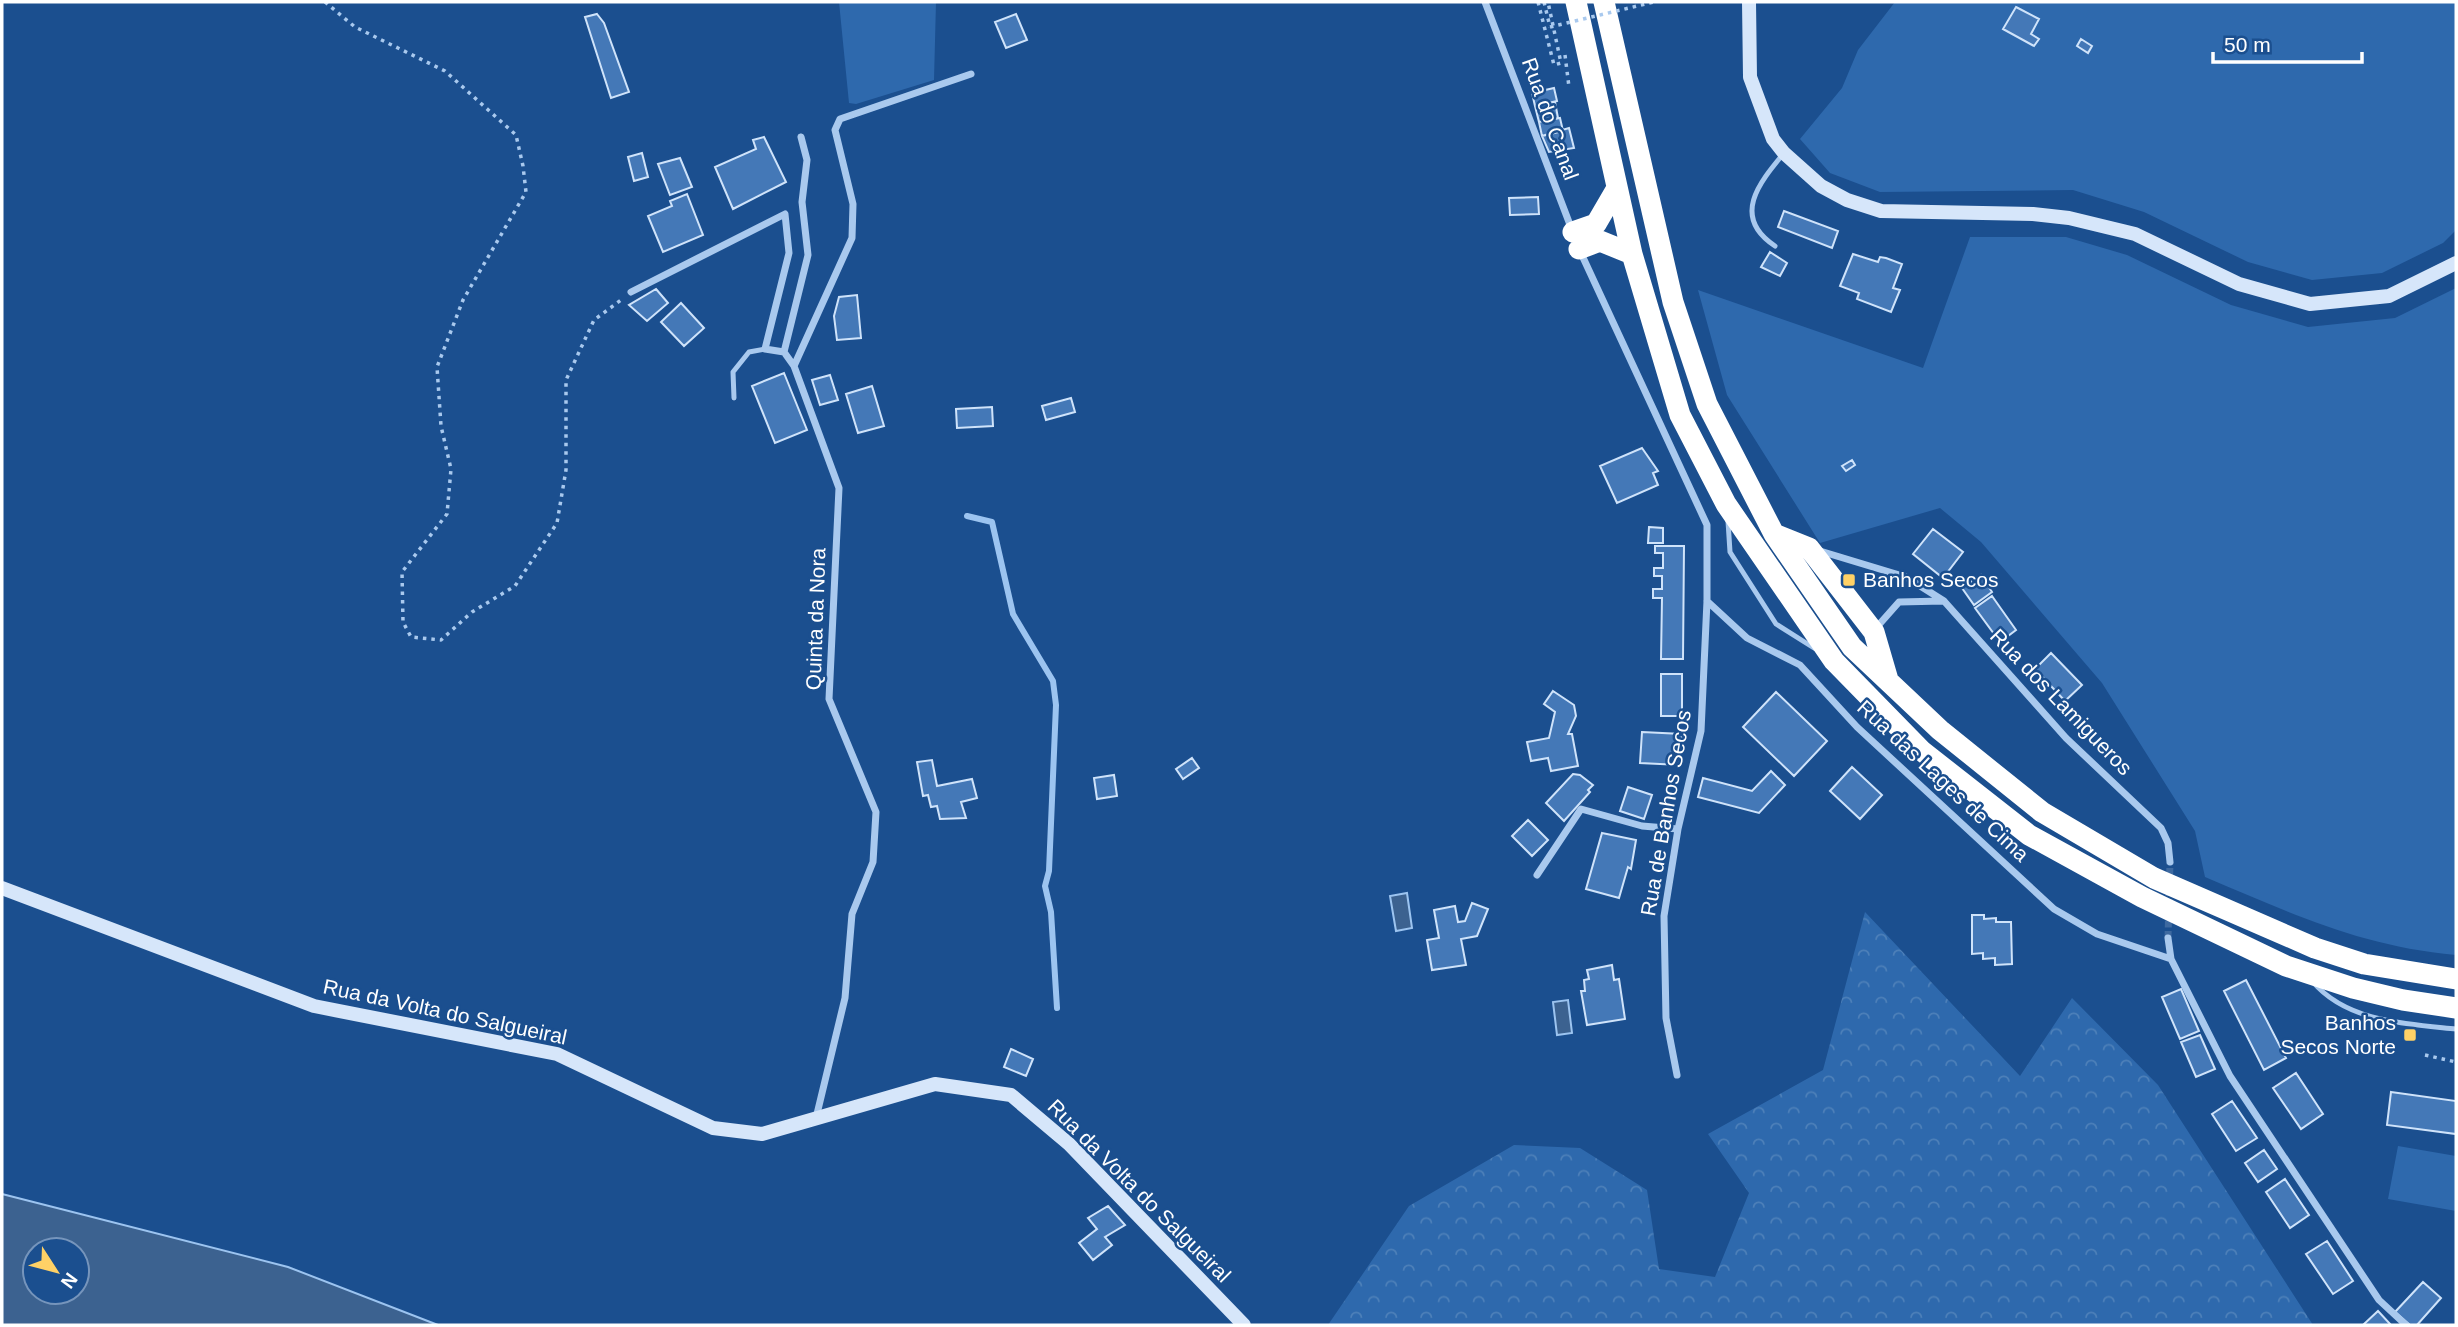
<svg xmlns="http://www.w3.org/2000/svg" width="2458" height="1327" font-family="Helvetica,sans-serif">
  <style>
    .grass { fill: #2e69ad }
    .forest { fill: url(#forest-crowns) }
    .water { fill: #3c6290; stroke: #9cc4f0; stroke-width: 2; fill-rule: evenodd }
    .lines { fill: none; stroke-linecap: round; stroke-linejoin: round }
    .stream { stroke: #9cc4f0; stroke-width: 6 }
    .building { fill: #4478b7; stroke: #cfe3fa; stroke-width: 2 }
    .street-tunnel { stroke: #3d69a0; stroke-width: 7; stroke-dasharray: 7 3.5; stroke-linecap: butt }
    .path { stroke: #a9c9ee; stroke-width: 3.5; stroke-dasharray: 3.5 5; stroke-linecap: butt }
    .lane { stroke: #a9c9ee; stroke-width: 5 }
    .street { stroke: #a9c9ee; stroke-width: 7 }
    .secondary { stroke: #d6e6fa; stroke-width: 14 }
    .highway { stroke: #fff; stroke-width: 21 }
    .path-bridge { stroke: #a9c9ee; stroke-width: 3.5; stroke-dasharray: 3.5 5; stroke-linecap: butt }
    .poi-dot { fill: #ffd166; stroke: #1b4f8f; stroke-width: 2.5 }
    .labels { text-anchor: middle; stroke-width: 5; stroke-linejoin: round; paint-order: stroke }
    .street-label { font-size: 21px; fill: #fff; stroke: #1b4f8f }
    .poi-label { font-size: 21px; fill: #fff; stroke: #1b4f8f; text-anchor: start }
  </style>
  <defs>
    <pattern id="forest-crowns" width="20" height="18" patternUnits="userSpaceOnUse" patternTransform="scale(1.75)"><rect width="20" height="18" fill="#2e69ad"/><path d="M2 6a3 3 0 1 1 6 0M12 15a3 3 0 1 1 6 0" fill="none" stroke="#4d80b9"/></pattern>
  </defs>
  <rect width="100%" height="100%" fill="#1b4f8f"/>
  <path class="grass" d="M839,2H936L934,80L856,104L849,103Z
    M1895,2H2456V230L2443,243L2382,273L2312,280L2248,262L2144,212L2073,190L1880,192L1830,173L1800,139L1842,88L1858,50Z
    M1970,237H2066L2127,255L2231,305L2308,327L2395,318L2456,288V955C2360,946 2293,914 2205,877L2195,831L2102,683L1981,542L1940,508L1820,543L1727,395L1698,290L1923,368Z
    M2398,1146L2456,1156V1211L2388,1199Z"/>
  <path class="forest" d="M1865,912L2020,1076L2072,998L2158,1085L2313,1325H1328L1409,1206L1514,1145L1580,1148L1647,1190L1659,1269L1715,1277L1749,1193L1708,1134L1823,1070Z"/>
  <path class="water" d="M1407,893L1412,928L1396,931L1390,896Z
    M1568,1000L1572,1033L1557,1035L1553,1002Z
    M2,1194L288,1267L438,1325H2ZM35,1250H77V1292H35Z"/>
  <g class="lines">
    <path class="stream" d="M967,516L992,522L1013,614L1053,681L1056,705L1049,871L1045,886L1051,912L1057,1008"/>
  </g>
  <path class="building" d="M2016,7L2039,19L2031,34L2039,39L2034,46L2003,29Z
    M597,14L604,23L629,92L611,98L585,17Z
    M1016,14L1027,40L1006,48L995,22Z
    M2081,39L2092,46L2088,53L2077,46Z
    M1554,88L1557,101L1535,106L1532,93Z
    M1555,102L1558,118L1539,122L1535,106Z
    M1560,118L1563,131L1542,136L1539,122Z
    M1569,128L1574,148L1549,152L1542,136Z
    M764,137L786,182L733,209L715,167L756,149L753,140Z
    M642,153L648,177L634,181L628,157Z
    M680,158L692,187L670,195L658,164Z
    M687,194L703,235L663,252L648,216L672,206L670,201Z
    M1538,197L1539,214L1510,215L1509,198Z
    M1784,211L1838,231L1832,248L1778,227Z
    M1770,252L1787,263L1780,276L1761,267Z
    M1853,254L1878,262L1880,257L1886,258L1902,264L1893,288L1900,290L1891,312L1857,299L1859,293L1840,286Z
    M656,289L668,303L647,321L629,305Z
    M857,295L861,338L837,340L834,316L839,297Z
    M681,303L704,328L684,346L661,322Z
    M784,373L807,430L775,443L752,386Z
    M830,375L838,400L820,405L812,380Z
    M872,386L884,426L858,433L846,394Z
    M1071,398L1075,412L1046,420L1042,406Z
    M992,407L993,426L957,428L956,409Z
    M1642,448L1658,471L1653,473L1658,485L1617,503L1600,466Z
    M1852,460L1855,465L1846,471L1842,466Z
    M1649,527L1663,528V543H1648Z
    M1933,529L1963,552L1943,578L1913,554Z
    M1655,546H1684L1683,659H1661L1662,598H1653V589H1662V576H1654V568H1663V553H1655Z
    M1981,575L1992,592L1974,605L1962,588Z
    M1992,596L2016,630L2000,642L1975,608Z
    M2051,653L2082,685L2065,701L2035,669Z
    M1661,674H1682V716H1661Z
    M1553,691L1574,705L1576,716L1568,734H1572L1578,766L1551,771L1548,758L1531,761L1527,742L1549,738L1555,712L1544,704Z
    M1776,692L1827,741L1794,776L1743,727Z
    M1642,732L1682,734L1680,765L1640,763Z
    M1192,758L1199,768L1183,779L1176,769Z
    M932,760L937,786L972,779L977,798L961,802L966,818L940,819L937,806L931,807L928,795L923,796L917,762Z
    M1852,767L1882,795L1860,819L1830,791Z
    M1771,771L1785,785L1759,813L1698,797L1703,778L1752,791Z
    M1573,774L1580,775L1593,785L1588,790L1590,792L1564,821L1546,803Z
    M1114,775L1117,796L1097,799L1094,778Z
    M1628,787L1652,795L1644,819L1620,811Z
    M1528,820L1548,840L1532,856L1512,836Z
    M1602,833L1636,840L1631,869L1628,867L1619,898L1586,889Z
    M1472,903L1488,909L1477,936L1461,939L1466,965L1432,970L1427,940L1439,938L1434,910L1455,906L1458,922L1465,921Z
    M1972,915H1984V919L1996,918V922H2011L2012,964L1995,965V958L1983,959V953L1972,954Z
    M1612,965L1614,980L1619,979L1625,1019L1587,1025L1581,991H1585L1584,980L1589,979L1587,970Z
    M2246,980L2286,1058L2264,1070L2224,991Z
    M2181,989L2199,1031L2180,1039L2162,997Z
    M2200,1035L2215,1069L2196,1077L2181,1042Z
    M1011,1049L1033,1059L1026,1076L1004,1067Z
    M2296,1073L2323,1114L2301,1129L2273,1088Z
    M2391,1092L2456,1101V1134L2387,1125Z
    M2232,1101L2257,1138L2236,1151L2212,1114Z
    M2264,1150L2277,1169L2258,1182L2245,1163Z
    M2285,1179L2309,1215L2290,1228L2266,1192Z
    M1108,1206L1125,1225L1105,1237L1112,1245L1093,1260L1079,1243L1097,1229L1088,1218Z
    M2327,1241L2353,1281L2333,1294L2306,1254Z
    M2423,1282L2441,1298L2417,1325H2410L2395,1312Z
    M2378,1311L2391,1325H2363Z"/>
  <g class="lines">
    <path class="street-tunnel" d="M2168,938L2170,862"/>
    <path class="path" d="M325,2L355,27L445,71L516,135L523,166L526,192L463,300L437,367L441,426L451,469L447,514L402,572L403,622L411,637L441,640L472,612L515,586L557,523L566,470V380L594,320L621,300
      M1538,2L1554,65L1561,63L1548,2
      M1544,2L1550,27
      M1565,55L1569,87
      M2425,1055L2456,1062"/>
    <path class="lane" d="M1775,246C1731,217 1759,183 1784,153
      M734,398L733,372L749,352L765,349
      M1728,521L1730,552L1776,624L1814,648
      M2313,982C2347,1022 2407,1024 2456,1029"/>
    <path class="street" d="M1485,2L1572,230
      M1580,251L1707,525V601L1701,731L1678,829L1664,916L1666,1018L1677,1075
      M631,292L785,214L789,253L765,349L784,352L794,366L839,488L829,699L876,812L873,862L852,914L845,998L816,1118
      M784,352L808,255L802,202L807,160L801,137
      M794,366L852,238L853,204L835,130L840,119L971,74
      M1820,551L1906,577L1944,601L2066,738L2161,828L2168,843L2170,862
      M1707,601L1747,638L1800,665L1857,727L2054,909L2097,934L2171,959
      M1876,628L1899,602L1943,601
      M1537,875L1581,809L1642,826L1678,829
      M2168,938L2171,959L2230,1076L2379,1300L2406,1325"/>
    <path class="secondary" d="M1749,2L1750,77L1773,139L1784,153L1821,186L1847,200L1881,211L2033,214L2069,218L2135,234L2239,284L2310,304L2389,296L2456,263
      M2,888L314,1006L557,1054L713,1128L762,1134L935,1084L1011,1095L1069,1144L1244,1325"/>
    <path class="highway" d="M1576,2L1632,254L1680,415L1726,504L1834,661L1922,751L2029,835L2142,897L2286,966L2353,988L2403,1000L2456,1008
      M1604,2L1673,302L1707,404L1774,534L1852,647L1940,730L2042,812L2154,878L2315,948L2364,964L2456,979
      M1573,232L1596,224L1617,188
      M1579,249L1600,241L1632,254
      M1774,534L1809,548L1874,632L1888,680"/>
    <path class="path-bridge" d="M1550,27L1654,2"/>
  </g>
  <g class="poi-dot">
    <rect x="1842" y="573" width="14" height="14" rx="3.5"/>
    <rect x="2403" y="1028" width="14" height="14" rx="3.5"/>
  </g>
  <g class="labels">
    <g class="street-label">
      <text transform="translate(1550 119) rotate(70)" y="7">Rua do Canal</text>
      <text transform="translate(816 619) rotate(-88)" y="7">Quinta da Nora</text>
      <text transform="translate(2061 702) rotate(46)" y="7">Rua dos Lamigueros</text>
      <text transform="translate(1943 781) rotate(43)" y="7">Rua das Lages de Cima</text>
      <text transform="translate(1666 813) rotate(-80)" y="7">Rua de Banhos Secos</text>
      <text transform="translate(445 1012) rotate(12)" y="7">Rua da Volta do Salgueiral</text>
      <text transform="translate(1139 1191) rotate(45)" y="7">Rua da Volta do Salgueiral</text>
    </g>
    <g class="poi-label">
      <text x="1863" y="587">Banhos Secos</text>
      <text x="2396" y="1030" text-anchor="end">Banhos<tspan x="2396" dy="24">Secos Norte</tspan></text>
    </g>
  </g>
  <rect width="2458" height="1327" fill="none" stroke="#ffffff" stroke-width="7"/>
  <g transform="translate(56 1271) rotate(126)"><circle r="33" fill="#1b4f8f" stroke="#7695bc" stroke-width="2"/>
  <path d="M0-5L12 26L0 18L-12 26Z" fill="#ffd166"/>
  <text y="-10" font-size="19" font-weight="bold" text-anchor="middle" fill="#ffffff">N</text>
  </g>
  <path d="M2213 52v10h149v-10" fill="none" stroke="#ffffff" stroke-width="3.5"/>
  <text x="2224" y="52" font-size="21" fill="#ffffff" stroke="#1b4f8f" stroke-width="5" paint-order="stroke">50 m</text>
</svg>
